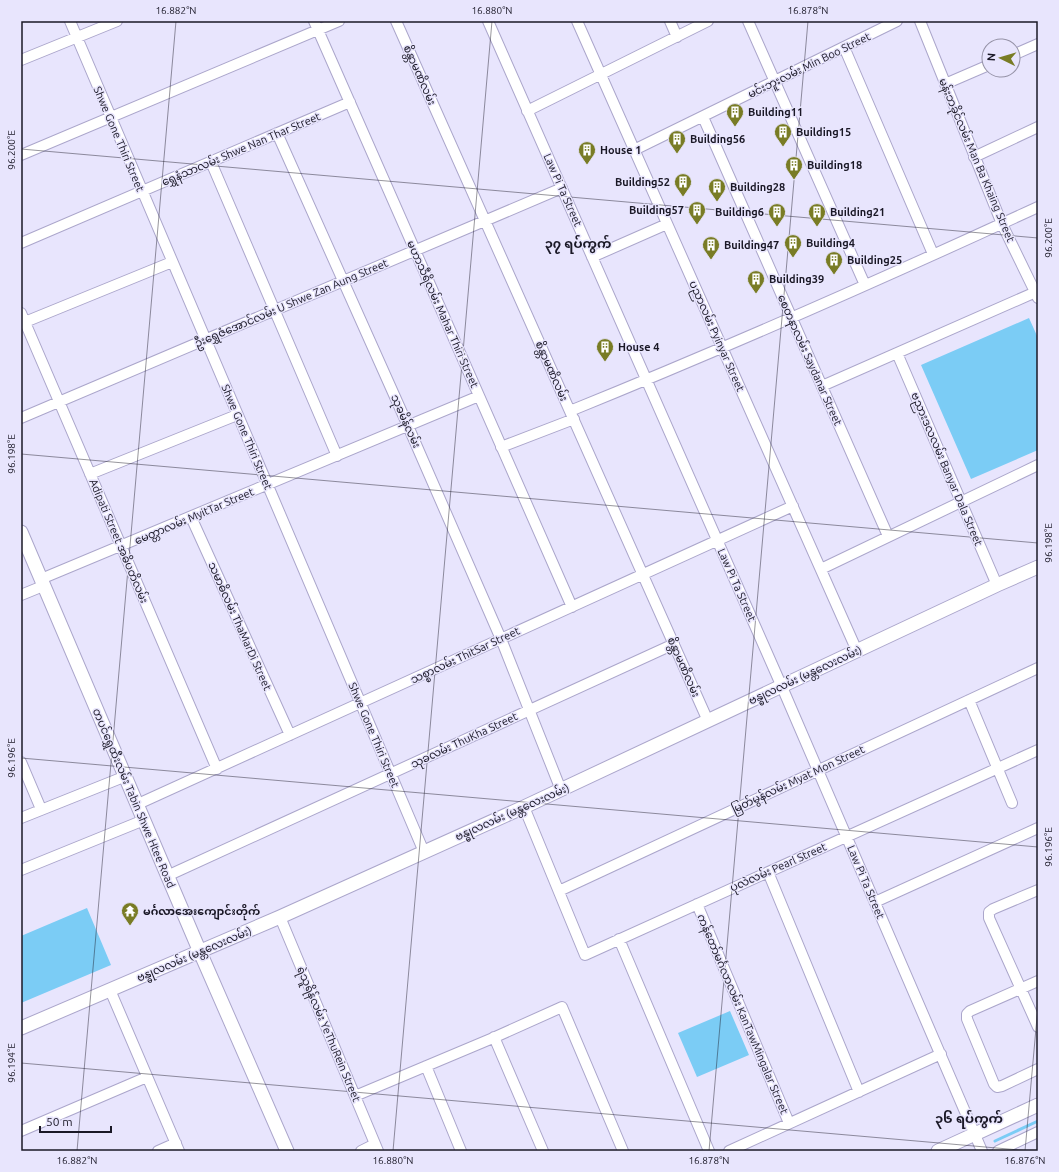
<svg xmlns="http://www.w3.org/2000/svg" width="1059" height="1172" font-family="Ubuntu,'Noto Sans Myanmar',sans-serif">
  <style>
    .water { fill: #7bccf5 }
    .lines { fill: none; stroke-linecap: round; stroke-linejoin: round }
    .stream { stroke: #7bccf5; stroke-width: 3 }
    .minor-casing { stroke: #aba6cb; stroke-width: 12 }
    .tertiary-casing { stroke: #aba6cb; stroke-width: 15 }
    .minor { stroke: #fff; stroke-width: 10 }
    .tertiary { stroke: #fff; stroke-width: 13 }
    .ticks { fill: none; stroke: #1a1826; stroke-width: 1; stroke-opacity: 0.45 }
    .labels { text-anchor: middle; stroke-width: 3; stroke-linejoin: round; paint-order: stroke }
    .street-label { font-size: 11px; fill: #1a1826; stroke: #e8e5fd }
    .poi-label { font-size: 11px; font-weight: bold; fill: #1a1826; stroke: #e8e5fd; text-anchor: start }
    .quarter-label { font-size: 13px; font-weight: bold; fill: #1a1826; stroke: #e8e5fd }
    .neatline { fill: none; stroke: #1a1826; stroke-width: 1.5 }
    .ticks-label { font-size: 10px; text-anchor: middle; fill: #1a1826 }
  </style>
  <rect width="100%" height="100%" fill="#e8e5fd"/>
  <path class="water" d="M1029,318L1038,338V450L971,479L921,365Z
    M87,908L111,965L21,1003V936Z
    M730,1011L749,1055L697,1077L678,1033Z"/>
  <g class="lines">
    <path class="stream" d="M995,1141L1038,1121"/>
    <g class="minor-casing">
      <path id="minor" d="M70,21L424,852
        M314,21L572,607
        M396,21L708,721
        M488,21L782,687L982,1151
        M577,21L857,651
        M670,21L677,37
        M748,21L865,285
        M920,21L1002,224L1038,298
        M844,47L933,254
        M1013,55L1038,44
        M21,60L117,21
        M945,84L989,65
        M527,111L708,21
        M703,117L888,536
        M277,133L408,426L501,639L561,790
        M634,150L897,21
        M21,155L339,21
        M974,157L1038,127
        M211,162L337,456
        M21,243L350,102
        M592,257L667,224
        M21,313L217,769
        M25,322L172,262
        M897,353L997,585
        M822,386L1038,291
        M570,411C728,347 884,278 1038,207
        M21,418L562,188
        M501,447L574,419
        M90,474L237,415
        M191,517L290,735
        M821,569L1038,465
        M41,579L479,396
        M21,595L43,586
        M969,700L1012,803
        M21,762L41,809
        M138,804L793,506
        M524,807L585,955L1038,750
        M21,818L126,776
        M21,870L144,820
        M768,872L859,1092
        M167,876L674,644
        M1038,890L993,909L989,912V918L1038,1027
        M559,891L1038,668
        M875,902L1038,828
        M697,904L789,1123
        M280,917L378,1151
        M619,939L709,1151
        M1038,981L970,1011L967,1014V1019L994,1084L997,1087L1002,1086L1038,1069
        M110,990L179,1151
        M494,1037L543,1151
        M426,1066L461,1151
        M355,1096L493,1038L562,1007L623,1151
        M21,1131L147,1077
        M158,1151L176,1143
        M361,1151L375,1144
        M729,1151L941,1054
        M998,1151L1038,1132"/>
    </g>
    <g class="tertiary-casing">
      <path id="tertiary" d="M21,532L200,952L287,1151
        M21,1028L280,917L524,807L997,585L1038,567
        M938,1151L1038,1105"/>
    </g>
    <use href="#minor" class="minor"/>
    <use href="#tertiary" class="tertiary"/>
  </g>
  <path class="ticks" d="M21,149L1038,238M21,454L1038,543M21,758L1038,847M21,1063L1031,1151M77,1151L176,21M393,1151L492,21M709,1151L808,21M1025,1151L1038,1006"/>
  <defs>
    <g id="building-pin" transform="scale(0.9)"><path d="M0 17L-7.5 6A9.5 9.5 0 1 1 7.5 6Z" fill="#797c25" stroke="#e8e5fd"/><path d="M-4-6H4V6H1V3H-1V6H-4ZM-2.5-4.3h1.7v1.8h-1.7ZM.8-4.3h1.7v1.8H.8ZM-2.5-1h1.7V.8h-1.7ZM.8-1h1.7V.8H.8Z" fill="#fff"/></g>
    <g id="temple-pin" transform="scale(0.9)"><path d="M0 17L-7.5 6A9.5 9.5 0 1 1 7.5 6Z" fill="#797c25" stroke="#e8e5fd"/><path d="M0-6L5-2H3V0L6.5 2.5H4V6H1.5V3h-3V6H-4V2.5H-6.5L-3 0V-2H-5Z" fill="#fff"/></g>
  </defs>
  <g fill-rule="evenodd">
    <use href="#building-pin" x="735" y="112"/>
    <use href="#building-pin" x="783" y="132"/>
    <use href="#building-pin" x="677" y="139"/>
    <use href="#building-pin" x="587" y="150"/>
    <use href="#building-pin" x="794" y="165"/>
    <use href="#building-pin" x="683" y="182"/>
    <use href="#building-pin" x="717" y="187"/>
    <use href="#building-pin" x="697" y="210"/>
    <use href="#building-pin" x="777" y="212"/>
    <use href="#building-pin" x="817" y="212"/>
    <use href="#building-pin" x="793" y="243"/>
    <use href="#building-pin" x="711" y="245"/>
    <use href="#building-pin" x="834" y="260"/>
    <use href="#building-pin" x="756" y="279"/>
    <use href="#building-pin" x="605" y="347"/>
    <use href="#temple-pin" x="130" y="911"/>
  </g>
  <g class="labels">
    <g class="street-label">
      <text transform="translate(809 65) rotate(-26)" y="4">မင်းဘူးလမ်း Min Boo Street</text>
      <text transform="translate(420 75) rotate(66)" y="4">စိန္တာမဏိလမ်း</text>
      <text transform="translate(119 139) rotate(67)" y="4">Shwe Gone Thiri Street</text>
      <text transform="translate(241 149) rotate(-23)" y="4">ရွှေနံသာလမ်း Shwe Nan Thar Street</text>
      <text transform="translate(977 160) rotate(67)" y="4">မန်းဘခိုင်လမ်း Man Ba Khaing Street</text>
      <text transform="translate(563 190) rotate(66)" y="4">Law Pi Ta Street</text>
      <text transform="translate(291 303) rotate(-23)" y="4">ဦးရွှေဇံအောင်လမ်း U Shwe Zan Aung Street</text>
      <text transform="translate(443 314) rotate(66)" y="4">မဟာသီရိလမ်း Mahar Thiri Street</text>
      <text transform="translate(717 336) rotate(66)" y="4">ပညာလမ်း Pyinyar Street</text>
      <text transform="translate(810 360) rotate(66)" y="4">စေတနာလမ်း Saydanar Street</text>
      <text transform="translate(552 371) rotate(66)" y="4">စိန္တာမဏိလမ်း</text>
      <text transform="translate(406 421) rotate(66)" y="4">သုခမိန်လမ်း</text>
      <text transform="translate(247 437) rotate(67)" y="4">Shwe Gone Thiri Street</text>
      <text transform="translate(947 469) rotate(67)" y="4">ဗညားဒလလမ်း Banyar Dala Street</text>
      <text transform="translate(194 516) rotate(-23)" y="4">မေတ္တာလမ်း MyitTar Street</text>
      <text transform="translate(119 541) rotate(67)" y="4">Adipati Street အဓိပတိလမ်း</text>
      <text transform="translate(737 585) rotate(66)" y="4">Law Pi Ta Street</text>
      <text transform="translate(240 626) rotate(66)" y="4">သမာဓိလမ်း ThaMarDi Street</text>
      <text transform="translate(465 655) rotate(-25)" y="4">သစ္စာလမ်း ThitSar Street</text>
      <text transform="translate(684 667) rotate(66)" y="4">စိန္တာမဏိလမ်း</text>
      <text transform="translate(805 675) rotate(-25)" y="4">ဗန္ဓုလလမ်း (မန္တလေးလမ်း)</text>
      <text transform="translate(374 735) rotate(67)" y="4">Shwe Gone Thiri Street</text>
      <text transform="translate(464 740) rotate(-25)" y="4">သုခလမ်း ThuKha Street</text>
      <text transform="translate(798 779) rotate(-25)" y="4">မြတ်မွန်လမ်း Myat Mon Street</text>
      <text transform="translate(134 798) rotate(67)" y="4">တပင်ရွှေထီးလမ်း Tabin Shwe Htee Road</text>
      <text transform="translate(512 812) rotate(-24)" y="4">ဗန္ဓုလလမ်း (မန္တလေးလမ်း)</text>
      <text transform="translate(778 867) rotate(-24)" y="4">ပုလဲလမ်း Pearl Street</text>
      <text transform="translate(866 882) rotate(67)" y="4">Law Pi Ta Street</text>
      <text transform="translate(194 954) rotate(-23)" y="4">ဗန္ဓုလလမ်း (မန္တလေးလမ်း)</text>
      <text transform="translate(743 1014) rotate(67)" y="4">ကန်တော်မင်္ဂလာလမ်း KanTawMingalar Street</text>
      <text transform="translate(329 1034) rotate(67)" y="4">ရဲသူရိန်လမ်း YeThuRein Street</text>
    </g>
    <g class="poi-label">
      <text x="748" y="116">Building11</text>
      <text x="796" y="136">Building15</text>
      <text x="690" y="143">Building56</text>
      <text x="600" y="154">House 1</text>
      <text x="807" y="169">Building18</text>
      <text x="670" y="186" text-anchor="end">Building52</text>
      <text x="730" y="191">Building28</text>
      <text x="684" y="214" text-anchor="end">Building57</text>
      <text x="764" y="216" text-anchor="end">Building6</text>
      <text x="830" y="216">Building21</text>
      <text x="806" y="247">Building4</text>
      <text x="724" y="249">Building47</text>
      <text x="847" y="264">Building25</text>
      <text x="769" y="283">Building39</text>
      <text x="618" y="351">House 4</text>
      <text x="143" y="915">မင်္ဂလာအေးကျောင်းတိုက်</text>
    </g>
    <g class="quarter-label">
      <text x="578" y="248">၃၇ ရပ်ကွက်</text>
      <text x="969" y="1123">၃၆ ရပ်ကွက်</text>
    </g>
  </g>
  <rect width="1059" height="1172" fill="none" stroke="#e8e5fd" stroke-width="44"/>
  <g transform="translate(1001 58) rotate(275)"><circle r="19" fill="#e8e5fd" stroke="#9693a7"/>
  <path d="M0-3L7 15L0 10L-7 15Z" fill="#797c25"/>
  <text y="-6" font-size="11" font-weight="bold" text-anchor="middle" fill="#1a1826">N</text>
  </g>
  <path d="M40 1126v6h71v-6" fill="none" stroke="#1a1826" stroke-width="2"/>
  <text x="46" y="1126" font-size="12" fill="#1a1826" stroke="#e8e5fd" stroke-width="3" paint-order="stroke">50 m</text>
  <rect x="22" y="22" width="1015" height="1128" class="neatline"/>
  <g class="ticks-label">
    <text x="176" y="14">16.882°N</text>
    <text x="492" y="14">16.880°N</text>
    <text x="808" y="14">16.878°N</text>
    <text transform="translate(11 150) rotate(-90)" y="4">96.200°E</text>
    <text transform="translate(1048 238) rotate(-90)" y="4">96.200°E</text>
    <text transform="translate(11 454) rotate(-90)" y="4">96.198°E</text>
    <text transform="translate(1048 543) rotate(-90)" y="4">96.198°E</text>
    <text transform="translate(11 758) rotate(-90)" y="4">96.196°E</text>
    <text transform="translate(1048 847) rotate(-90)" y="4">96.196°E</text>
    <text transform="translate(11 1063) rotate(-90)" y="4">96.194°E</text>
    <text x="77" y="1164">16.882°N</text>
    <text x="393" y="1164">16.880°N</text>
    <text x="709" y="1164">16.878°N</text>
    <text x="1025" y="1164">16.876°N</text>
  </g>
</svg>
